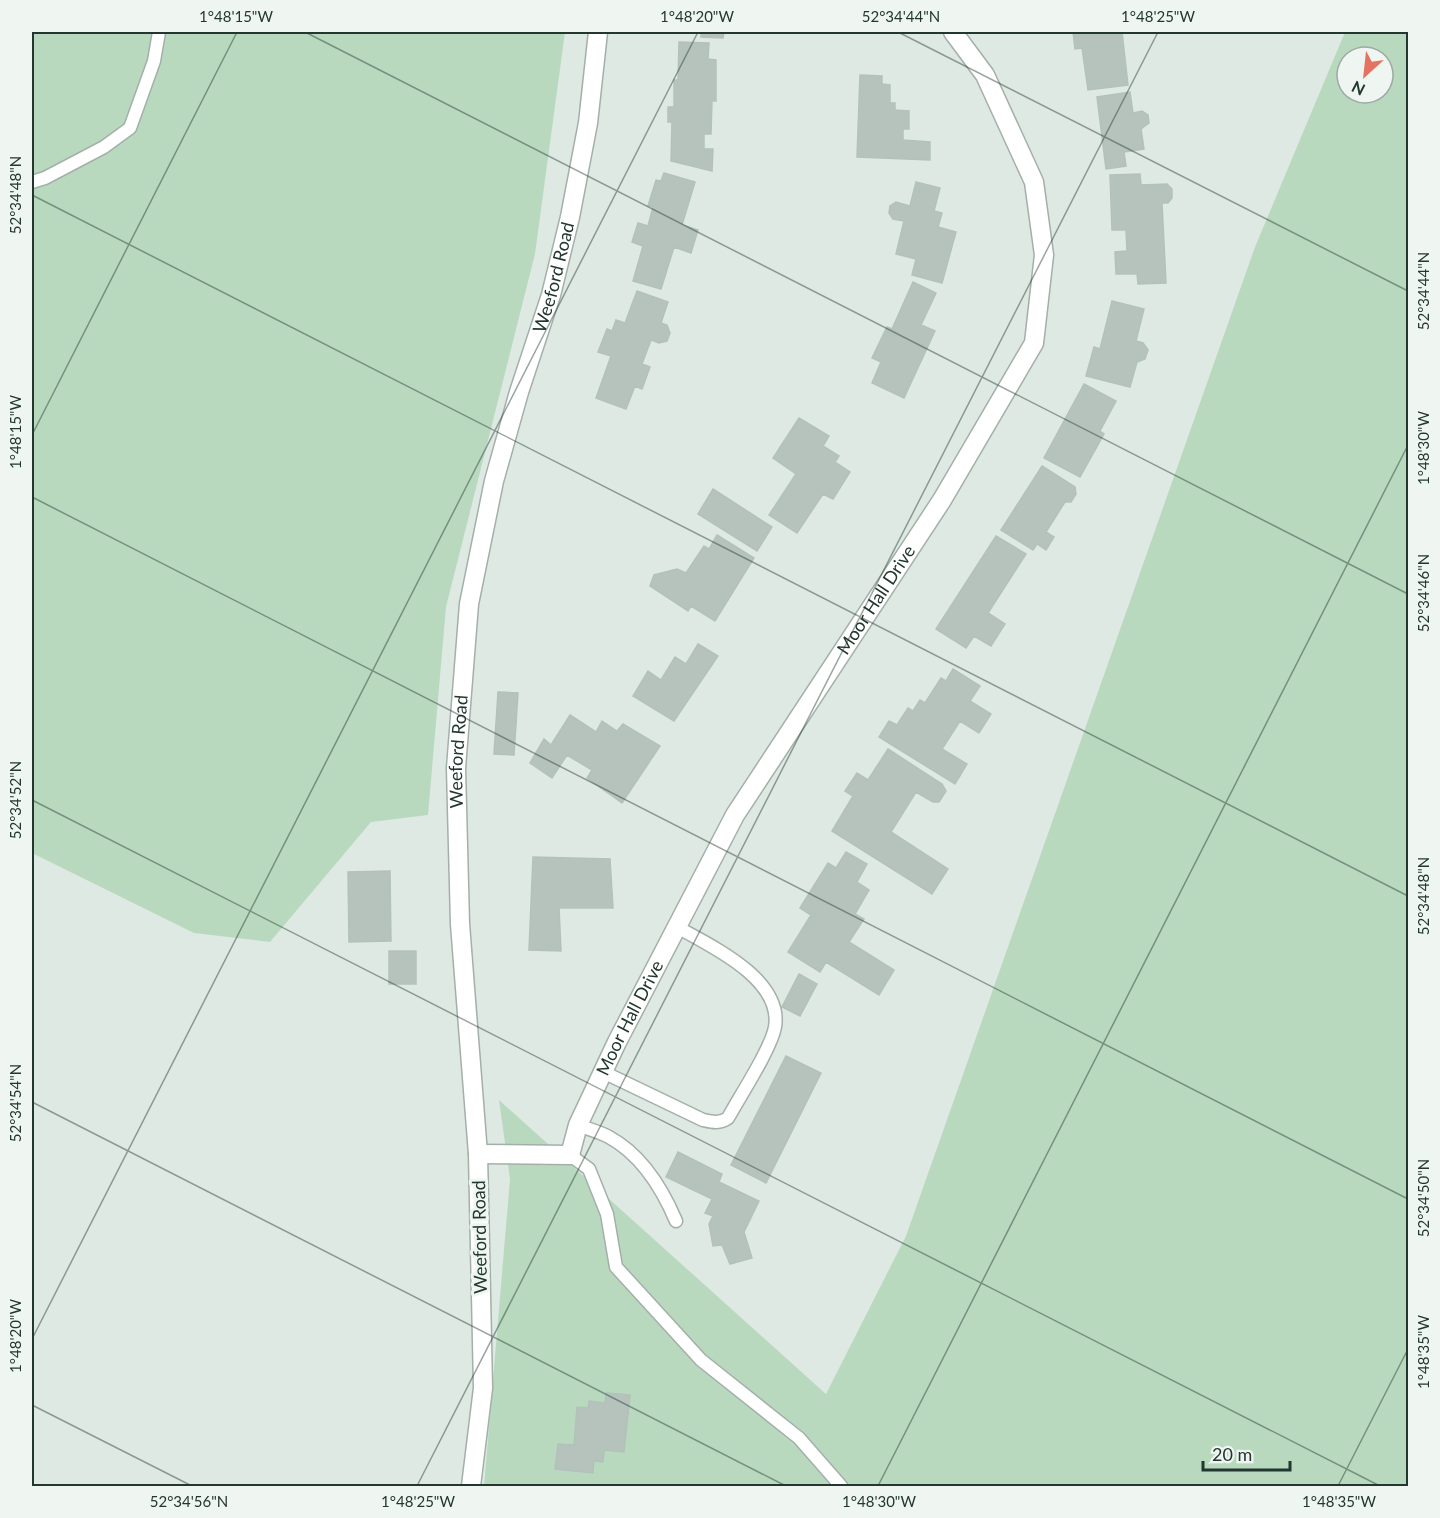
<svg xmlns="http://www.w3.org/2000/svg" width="1440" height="1518" font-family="Lato,sans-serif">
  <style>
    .green { fill: #b9d9bf; fill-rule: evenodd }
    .building { fill: #b5c3bc; stroke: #b2c2ba; stroke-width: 1.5 }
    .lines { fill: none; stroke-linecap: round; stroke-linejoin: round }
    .service-casing { stroke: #a3b0a9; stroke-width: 15 }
    .minor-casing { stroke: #a3b0a9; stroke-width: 21 }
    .tertiary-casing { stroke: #a3b0a9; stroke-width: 21 }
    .service { stroke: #fff; stroke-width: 12 }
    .minor { stroke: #fff; stroke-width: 18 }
    .tertiary { stroke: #fff; stroke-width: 18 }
    .ticks { fill: none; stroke: #22372f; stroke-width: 1.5; stroke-opacity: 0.45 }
    .labels { text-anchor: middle; stroke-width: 6; stroke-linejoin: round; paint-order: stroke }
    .street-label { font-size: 18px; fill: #22372f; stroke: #eff6f2 }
    .neatline { fill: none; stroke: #22372f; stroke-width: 2 }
    .ticks-label { font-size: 15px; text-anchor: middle; fill: #22372f }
  </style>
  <rect width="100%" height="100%" fill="#dfe9e3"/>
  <path class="green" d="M32,32H565L535,254L446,607L428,815L371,822L270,942L194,933L32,853Z
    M1345,32H1408V1486H484L510,1179L499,1100L826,1394L906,1236L1255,247ZM1347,57H1383V93H1347Z"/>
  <path class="building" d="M701,32H724L723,38L701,37Z
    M1073,32H1122L1128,85L1088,90L1082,48L1075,49Z
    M679,42L709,43L708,59L716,60V101H712L711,134H704V149H713L712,171L671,161L672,122H668V107H674V80H678Z
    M860,75L882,76V84L890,85V103H895V110L909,111V129H903V140L930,142V160L857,157Z
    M1130,92L1133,113L1142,111L1148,115L1149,123L1141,129L1144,149L1124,152L1126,166L1106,169L1097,97Z
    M664,173L695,182L682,225L698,230L691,253L674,247L661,289L633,281L643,246L632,242L638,223L648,226L653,207L648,206L656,180L661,181Z
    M1140,174L1141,185L1167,184L1172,189V198L1168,203H1162L1166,283L1138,284L1137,274H1116L1115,252L1127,251L1126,230H1112L1110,175Z
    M916,182L940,188L934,211L942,213L938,227L956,232L942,283L912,275L916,259L896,254L904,221L893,219L889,213L890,206L896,202L910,206Z
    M913,282L936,293L921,325L935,331L904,398L872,383L881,362L872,358L887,327L892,329Z
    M637,291L668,302L661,323L667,325L670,333L667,341L659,343L651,340L642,364L650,367L642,389L635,386L626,409L596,398L611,356L598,352L607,329L612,331L616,320L625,323Z
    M1112,301L1144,309L1136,341L1143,343L1148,350L1145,359L1137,362L1130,387L1086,376L1094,347L1100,349Z
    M1084,384L1116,401L1100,431L1104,434L1080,477L1044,458Z
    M799,418L829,436L823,446L839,456L835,462L850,472L833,499L823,494L797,533L769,515L796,474L773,458Z
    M1042,466L1075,487L1076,494L1071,502H1065L1046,532L1054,537L1046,550L1037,544L1033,550L1001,530Z
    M713,489L772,527L757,551L698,514Z
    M717,535L754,558L715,621L691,606L688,611L650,586L654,575L677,569L686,573L704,546L709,549Z
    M996,536L1026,554L988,613L1005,624L991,646L974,636L966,648L936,629Z
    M698,644L718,656L674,721L633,696L648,671L661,680L675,657L686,664Z
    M953,669L980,686L970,701L991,714L979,733L960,721L942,749L967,764L955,784L879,737L889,721L897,725L908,708L913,711L920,700L925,703L941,678L946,681Z
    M498,692L518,693L514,755L494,754Z
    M570,715L596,732L602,721L617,731L623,724L660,746L622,803L587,778L592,770L567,755L552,778L530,763L544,739L551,745Z
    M888,749L942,784L946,791L939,802H933L916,792L891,832L948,869L932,894L832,831L853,796L845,791L857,773L868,780Z
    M846,852L867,864L857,882L869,890L855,914L864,919L849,942L894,970L879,995L826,962L820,972L788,952L811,915L800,908L828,863L836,868Z
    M533,857L610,859L613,908H559L561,951L529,950Z
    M390,871L391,941L349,942L348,872Z
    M389,951H416V984H389Z
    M799,974L817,984L800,1016L782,1007Z
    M786,1056L821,1073L766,1183L731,1165Z
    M678,1152L722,1174L719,1182L759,1201L744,1232L752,1258L730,1264L722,1245L713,1246L709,1224L713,1216L705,1213L712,1199L666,1177Z
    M606,1393L630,1395L624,1452L604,1450L603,1462L594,1461L593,1473L555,1469L558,1444L574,1445L577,1407L588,1408L589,1401L605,1403Z"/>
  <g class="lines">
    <g class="service-casing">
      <path id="service" d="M32,182L45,178L104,147L130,128L154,61L159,32
        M603,1072L703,1120C712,1122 720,1124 728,1118C740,1096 771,1049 775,1027C783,979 711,946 677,927
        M578,1125C588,1129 600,1132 609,1137C642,1155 662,1188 676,1221
        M570,1155L589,1169L607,1214L616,1267L701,1360L799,1438L841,1486"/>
    </g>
    <g class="minor-casing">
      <g id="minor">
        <path id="s1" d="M478,1154L570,1155L578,1125L617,1042L735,815L942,500L1034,343L1044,255L1034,182L985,75L953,32"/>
      </g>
    </g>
    <g class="tertiary-casing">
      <g id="tertiary">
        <path id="s2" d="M471,1486L483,1388L478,1154L460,924L456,768L469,604L494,481L519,392L551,295L570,217L588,123L598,32"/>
      </g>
    </g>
    <use href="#service" class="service"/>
    <use href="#minor" class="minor"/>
    <use href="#tertiary" class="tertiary"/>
  </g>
  <path class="ticks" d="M305,32L1408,594M898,32L1408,291M32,195L1408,896M32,435L237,32M32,497L1408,1199M32,800L1380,1486M32,1102L786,1486M32,1339L698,32M32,1405L192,1486M417,1486L1158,32M878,1486L1408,445M1338,1486L1408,1349"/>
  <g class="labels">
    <g class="street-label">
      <text dy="6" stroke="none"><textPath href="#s2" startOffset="1222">Weeford Road</textPath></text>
      <text dy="6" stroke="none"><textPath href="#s1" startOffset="728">Moor Hall Drive</textPath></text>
      <text dy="6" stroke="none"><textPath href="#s2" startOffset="736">Weeford Road</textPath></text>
      <text dy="6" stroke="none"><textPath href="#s1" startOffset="242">Moor Hall Drive</textPath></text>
      <text transform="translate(480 1237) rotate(-91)" y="6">Weeford Road</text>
    </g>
  </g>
  <rect width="1440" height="1518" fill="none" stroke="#eff6f2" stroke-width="66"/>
  <g transform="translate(1365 75) rotate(207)"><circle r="28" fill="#eff6f2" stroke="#9daaa4" stroke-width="1.5"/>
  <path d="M0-4.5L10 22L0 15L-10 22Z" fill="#e57361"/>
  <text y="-9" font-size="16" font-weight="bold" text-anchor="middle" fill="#22372f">N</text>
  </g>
  <path d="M1203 1461v9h87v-9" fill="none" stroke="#22372f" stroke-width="3"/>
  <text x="1212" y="1461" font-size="18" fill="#22372f" stroke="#eff6f2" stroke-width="4.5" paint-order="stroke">20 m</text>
  <rect x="33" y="33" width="1374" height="1452" class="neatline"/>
  <g class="ticks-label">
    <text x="236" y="22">1°48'15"W</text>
    <text x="697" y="22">1°48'20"W</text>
    <text x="901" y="22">52°34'44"N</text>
    <text x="1158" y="22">1°48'25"W</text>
    <text transform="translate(16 195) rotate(-90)" y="5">52°34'48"N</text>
    <text transform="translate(1424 291) rotate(-90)" y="5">52°34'44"N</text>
    <text transform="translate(16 432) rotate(-90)" y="5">1°48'15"W</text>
    <text transform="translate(1424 448) rotate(-90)" y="5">1°48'30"W</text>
    <text transform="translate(1424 593) rotate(-90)" y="5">52°34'46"N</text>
    <text transform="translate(16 800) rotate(-90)" y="5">52°34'52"N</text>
    <text transform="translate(1424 896) rotate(-90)" y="5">52°34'48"N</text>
    <text transform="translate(16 1103) rotate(-90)" y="5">52°34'54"N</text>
    <text transform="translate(1424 1198) rotate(-90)" y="5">52°34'50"N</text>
    <text transform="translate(16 1336) rotate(-90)" y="5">1°48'20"W</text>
    <text transform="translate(1424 1352) rotate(-90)" y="5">1°48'35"W</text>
    <text x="189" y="1507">52°34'56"N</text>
    <text x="418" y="1507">1°48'25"W</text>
    <text x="879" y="1507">1°48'30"W</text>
    <text x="1339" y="1507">1°48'35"W</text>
  </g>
</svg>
